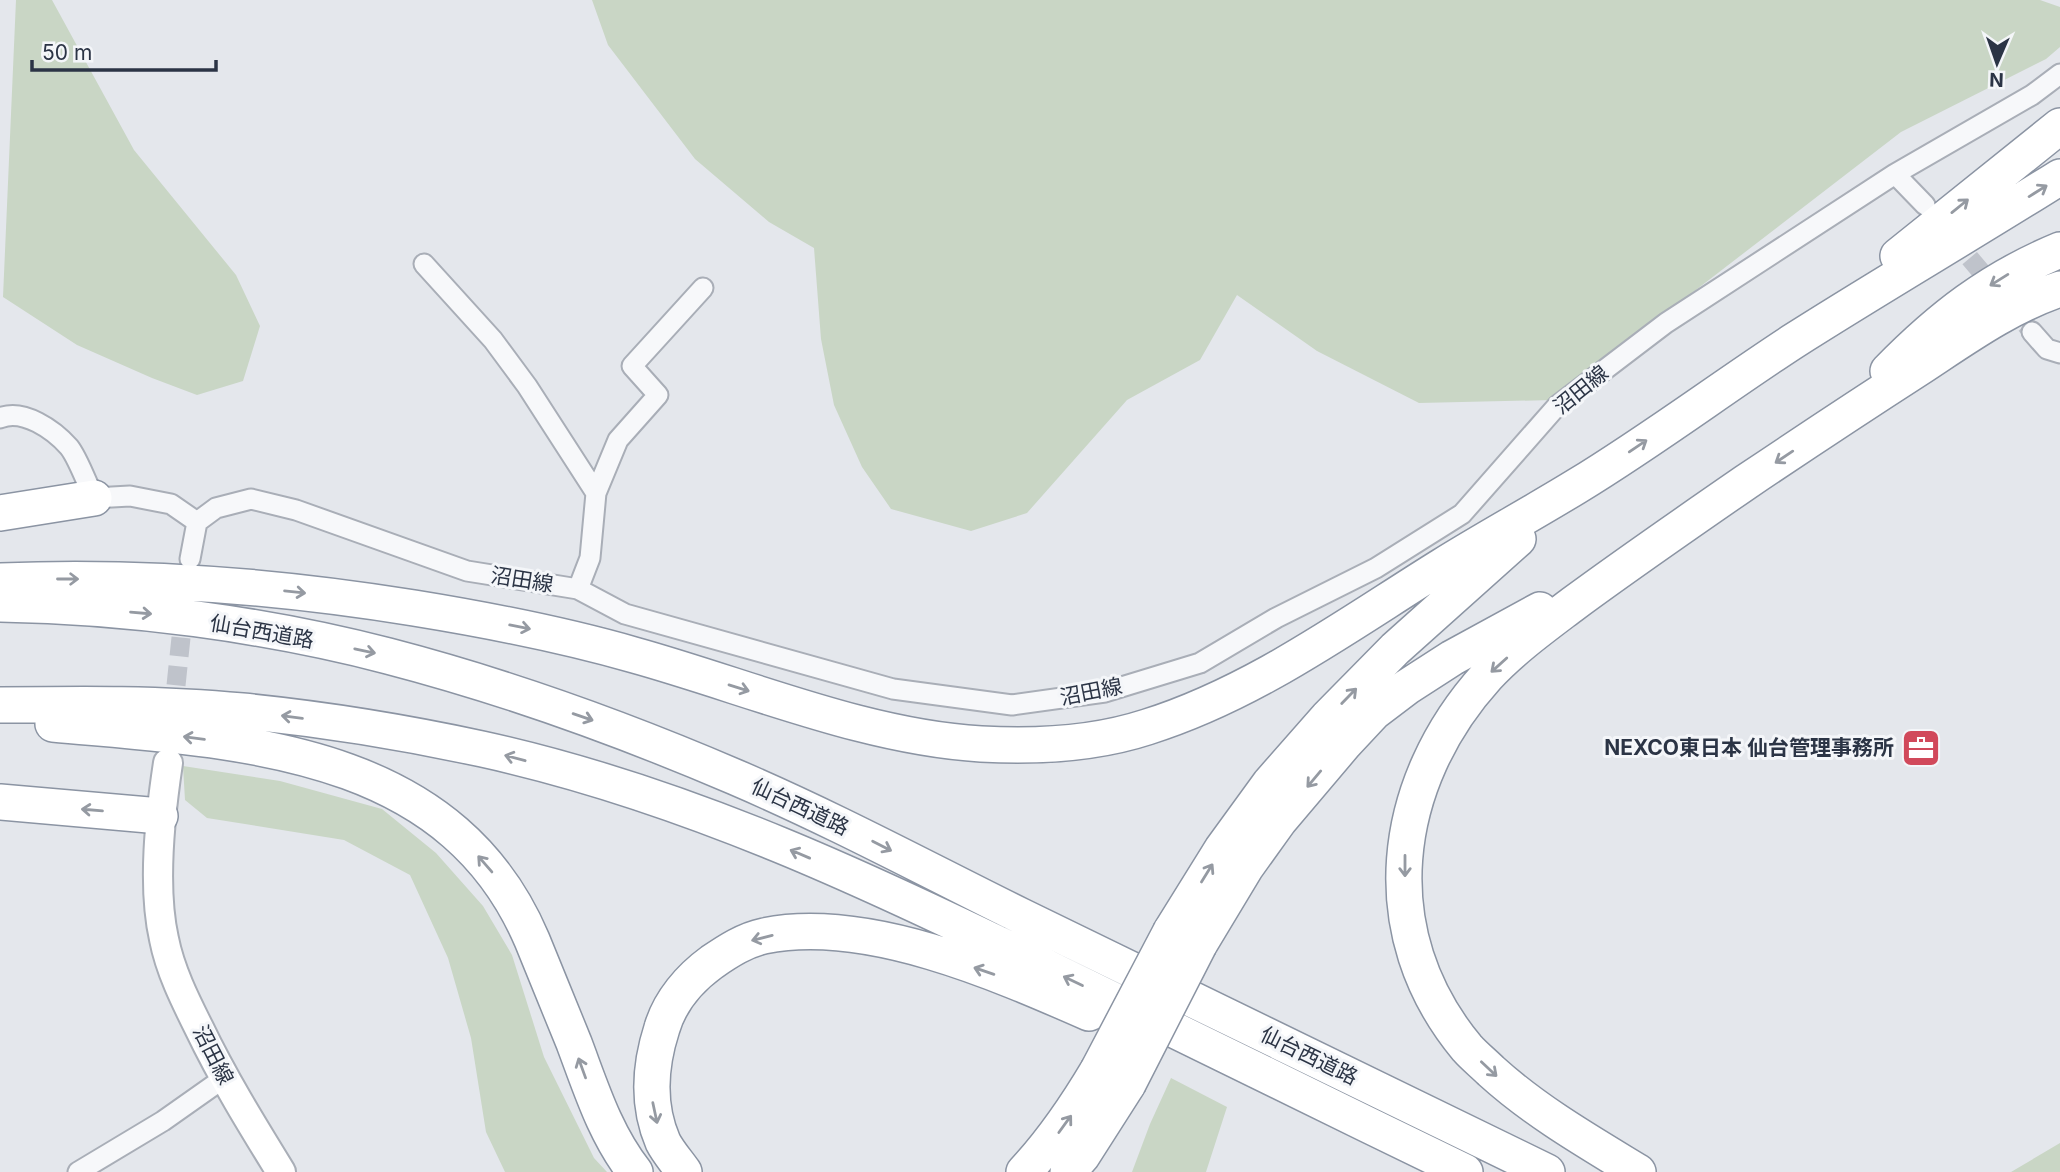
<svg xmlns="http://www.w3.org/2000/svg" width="2060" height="1172" font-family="Inter,'Noto Sans JP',sans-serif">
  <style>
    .green { fill: #c9d6c5 }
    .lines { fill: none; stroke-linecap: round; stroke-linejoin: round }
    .street-tunnel { stroke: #bfc3cb; stroke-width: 19; stroke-dasharray: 19 10; stroke-linecap: butt }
    .street-casing { stroke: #a9aeb7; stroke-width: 23 }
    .secondary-casing { stroke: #a9aeb7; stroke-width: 32 }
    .highway-casing { stroke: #8b94a3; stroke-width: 38 }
    .street { stroke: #f7f8fa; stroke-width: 19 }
    .secondary { stroke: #fff; stroke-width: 28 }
    .highway { stroke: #fff; stroke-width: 35 }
    .highway-bridge-casing { stroke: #8b94a3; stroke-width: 38; stroke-linecap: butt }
    .highway-bridge { stroke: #fff; stroke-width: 35 }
    .oneway { stroke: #959aa2 }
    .labels { text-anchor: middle; stroke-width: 6; stroke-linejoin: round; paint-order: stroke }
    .street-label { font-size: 21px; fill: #2b3445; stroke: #f4f6f9 }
    .poi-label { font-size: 21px; font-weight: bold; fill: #2b3445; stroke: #f4f6f9; text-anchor: end }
  </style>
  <rect width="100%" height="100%" fill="#e4e7ec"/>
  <path class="green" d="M16,0H52L134,150L236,275L260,326L243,381L197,395L152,378L77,345L3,297Z
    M592,0H2040L2060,7V47L2046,59L1901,132L1553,400L1419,403L1317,351L1237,295L1200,360L1127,400L1027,513L971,531L891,509L862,467L834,405L821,339L814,248L769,222L695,159L608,45Z
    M183,766L280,781L382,809L436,853L483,906L512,955L544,1057L594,1158L607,1172H505L486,1132L471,1038L448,958L410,875L344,840L207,818L185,800Z
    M1171,1078L1227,1107L1206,1172H1132L1150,1124Z
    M2060,1143V1172H2011Z"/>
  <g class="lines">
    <path class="street-tunnel" d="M1951,236L2032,332
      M173,714L184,609"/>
    <g class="street-casing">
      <path id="street" d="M1895,174L1925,205
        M424,264L493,340L527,386L596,493L590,558L578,589
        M2032,332L2047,349L2060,353
        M0,418C23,408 54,430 69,447C78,458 87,484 94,498L130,496L171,504L197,522
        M596,493L618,440L658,395L632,366L703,288
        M190,559L197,522L216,508L251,499L296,510L467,571L578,589L625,614L893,689L1012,705L1105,692L1200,663L1276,618L1376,568L1462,514L1557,406L1666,323L1895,174L2032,95L2060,74
        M78,1172L163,1121L224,1078"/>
    </g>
    <g class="secondary-casing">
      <path id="secondary" d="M168,763C160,816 152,886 164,939C170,970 185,1000 199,1028C223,1078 252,1125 281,1172"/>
    </g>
    <g class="highway-casing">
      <path id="highway" d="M1898,256L2060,126
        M1888,371C1940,318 1990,279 2060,250
        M0,513L94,498
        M0,581C139,575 277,586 414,608C488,620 561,634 634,655C746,686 864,737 981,744C1035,747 1095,744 1147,727C1255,693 1347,625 1442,566C1487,538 1533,513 1577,486C1651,441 1720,389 1792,342C1880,286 1971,233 2060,177
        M0,604C127,606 265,624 388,656C507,687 623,729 735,777C833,819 926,869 1021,916C1196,1001 1371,1087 1547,1172
        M0,705C81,704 162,703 242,711C323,719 403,732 482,749C687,794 877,884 1064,976C1197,1041 1331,1107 1465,1172
        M53,724C234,741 449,745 532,940C546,974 560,1009 574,1043C591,1088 605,1134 635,1172
        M0,802L160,816
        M1171,931L1222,849L1270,783L1328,717L1395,649L1518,539
        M1199,945L1246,867L1279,821L1345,743L1374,712L1407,687L1452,658L1540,610
        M684,1172C677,1162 668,1152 663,1142C647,1105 650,1065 662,1028C670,1001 690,978 712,962C728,951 745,940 764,936C866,915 998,973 1089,1013
        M1024,1172C1054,1140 1076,1107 1098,1070
        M1068,1172L1082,1156L1128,1084
        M1638,1172C1587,1141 1535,1111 1491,1071C1483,1063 1474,1056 1467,1048C1371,933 1390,783 1487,676C1512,649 1544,626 1573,604C1630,562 1688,522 1746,482C1804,443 1863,404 1922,366C1966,337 2009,306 2060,289"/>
    </g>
    <use href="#street" class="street"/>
    <use href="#secondary" class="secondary"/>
    <use href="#highway" class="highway"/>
    <g class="highway-bridge-casing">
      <path id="highway-bridge" d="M1098,1070L1171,931
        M1128,1084L1199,945"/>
    </g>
    <use href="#highway-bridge" class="highway-bridge"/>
  </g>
  <defs><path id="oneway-shaft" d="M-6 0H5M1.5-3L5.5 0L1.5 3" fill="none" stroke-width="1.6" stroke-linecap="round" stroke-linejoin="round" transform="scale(1.75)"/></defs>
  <g class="oneway">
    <use href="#oneway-shaft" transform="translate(2038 191) rotate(-32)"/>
    <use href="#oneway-shaft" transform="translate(1960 206) rotate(-39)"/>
    <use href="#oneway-shaft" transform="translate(1999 280) rotate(148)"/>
    <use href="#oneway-shaft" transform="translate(1638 446) rotate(-34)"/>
    <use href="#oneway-shaft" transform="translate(1784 457) rotate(146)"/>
    <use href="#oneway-shaft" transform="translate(68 579)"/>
    <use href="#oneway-shaft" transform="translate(295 592) rotate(6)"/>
    <use href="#oneway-shaft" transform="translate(141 613) rotate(5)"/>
    <use href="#oneway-shaft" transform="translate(520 627) rotate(11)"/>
    <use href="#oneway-shaft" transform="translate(365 651) rotate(12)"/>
    <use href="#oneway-shaft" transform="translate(1499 665) rotate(138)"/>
    <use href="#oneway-shaft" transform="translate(739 688) rotate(17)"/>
    <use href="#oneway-shaft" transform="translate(1349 696) rotate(-46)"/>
    <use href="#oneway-shaft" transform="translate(292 717) rotate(-173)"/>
    <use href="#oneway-shaft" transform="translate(583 717) rotate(19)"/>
    <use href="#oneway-shaft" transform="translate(194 738) rotate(-173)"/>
    <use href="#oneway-shaft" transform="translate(515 758) rotate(-165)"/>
    <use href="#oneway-shaft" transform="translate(1314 779) rotate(130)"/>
    <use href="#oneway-shaft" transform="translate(92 810) rotate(-175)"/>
    <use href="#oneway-shaft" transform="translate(882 846) rotate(27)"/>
    <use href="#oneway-shaft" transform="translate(800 854) rotate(-157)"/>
    <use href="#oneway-shaft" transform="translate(485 864) rotate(-131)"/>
    <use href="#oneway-shaft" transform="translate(1405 866) rotate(90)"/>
    <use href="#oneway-shaft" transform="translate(1207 873) rotate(-58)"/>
    <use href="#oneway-shaft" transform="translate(762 938) rotate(166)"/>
    <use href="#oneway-shaft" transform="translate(984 971) rotate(-161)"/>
    <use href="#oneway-shaft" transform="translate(1073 981) rotate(-154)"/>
    <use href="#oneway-shaft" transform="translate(582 1068) rotate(-110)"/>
    <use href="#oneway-shaft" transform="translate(1489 1069) rotate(43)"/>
    <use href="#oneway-shaft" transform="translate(655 1113) rotate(78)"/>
    <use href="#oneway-shaft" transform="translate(1065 1124) rotate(-54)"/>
  </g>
  <defs>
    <g id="office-square" transform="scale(2.0125)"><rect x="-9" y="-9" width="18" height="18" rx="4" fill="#d1495b" stroke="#f4f6f9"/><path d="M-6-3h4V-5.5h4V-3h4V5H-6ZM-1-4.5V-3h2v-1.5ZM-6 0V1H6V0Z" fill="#fff"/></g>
  </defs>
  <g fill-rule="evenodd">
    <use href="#office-square" x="1921" y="748"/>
  </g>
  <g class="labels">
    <g class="street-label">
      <text transform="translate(1581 390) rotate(-39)" y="7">沼田線</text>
      <text transform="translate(522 580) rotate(9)" y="7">沼田線</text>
      <text transform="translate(262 632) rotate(10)" y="7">仙台西道路</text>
      <text transform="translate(1091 692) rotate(-11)" y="7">沼田線</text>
      <text transform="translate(800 807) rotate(25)" y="7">仙台西道路</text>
      <text transform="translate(213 1055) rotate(63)" y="7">沼田線</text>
      <text transform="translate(1309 1056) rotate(26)" y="7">仙台西道路</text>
    </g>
    <g class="poi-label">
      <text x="1894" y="755">NEXCO東日本 仙台管理事務所</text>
    </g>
  </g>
  <g transform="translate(1997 63) rotate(182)" stroke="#f4f6f9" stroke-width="5" paint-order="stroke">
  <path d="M0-5L12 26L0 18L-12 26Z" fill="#2b3445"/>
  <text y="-10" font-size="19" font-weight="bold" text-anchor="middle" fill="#2b3445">N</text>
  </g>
  <path d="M32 60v10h184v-10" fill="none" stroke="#2b3445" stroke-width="3.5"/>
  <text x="42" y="60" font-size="21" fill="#2b3445" stroke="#f4f6f9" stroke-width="5" paint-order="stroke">50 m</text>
</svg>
